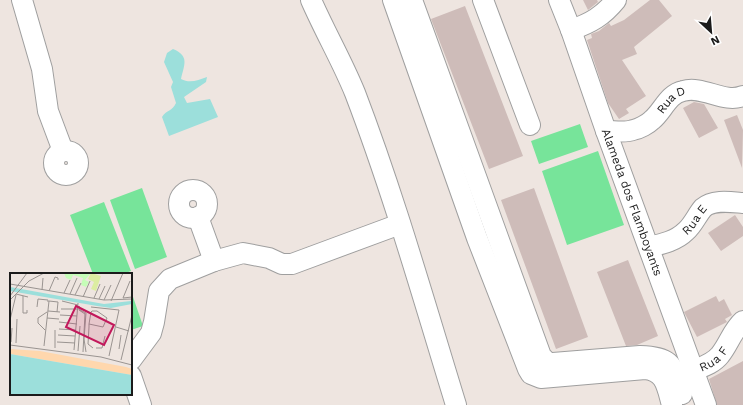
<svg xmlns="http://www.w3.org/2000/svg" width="743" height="405" font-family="'Work Sans',sans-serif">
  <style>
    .pitch { fill: #77e49a }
    .water { fill: #9cdfdb }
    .building { fill: #cebcb9 }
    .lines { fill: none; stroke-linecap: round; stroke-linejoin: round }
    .minor-casing { stroke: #9f9f9f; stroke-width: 22 }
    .minor { stroke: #fff; stroke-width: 20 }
    .labels { text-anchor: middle; stroke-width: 4; stroke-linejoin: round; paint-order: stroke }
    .street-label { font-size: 12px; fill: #1b1b1b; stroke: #fff }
    .inset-road { fill: none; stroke: #9a9491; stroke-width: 1 }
    .view { fill: #c2185b; fill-opacity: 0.15; stroke: #c2185b; stroke-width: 2 }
    .inset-edge { fill: none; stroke: #1b1b1b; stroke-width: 2 }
  </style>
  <rect width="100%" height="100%" fill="#eee5e0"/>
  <path class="pitch" d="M580,124L588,147L539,164L531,141Z
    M598,151L624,225L567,245L542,171Z
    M142,188L167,257L135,269L110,200Z
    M104,202L131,271L123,274H93L70,215Z
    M131,291L143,326L131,330Z"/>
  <path class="water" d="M173,49C190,56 184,65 181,79C190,84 198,80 207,77L206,82L184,97L187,103L210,99L218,117L169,136L162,117C167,109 172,112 176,103L171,87L173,82L164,62L167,53Z"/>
  <path class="building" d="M583,0H597L598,2L588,10Z
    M650,0H659L672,16L634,47L637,54L622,60L646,96L626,109L629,113L619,119L608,103L587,40L592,38L591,34L599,31L609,23L611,26L624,20Z
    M465,6L523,156L489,169L431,19Z
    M694,102L704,104L718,128L699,138L683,108Z
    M737,115L743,130L742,168L724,120Z
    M534,188L588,337L556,349L501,200Z
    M735,215L743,227V236L721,251L708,233Z
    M628,260L658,336L637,345L626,346L597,272Z
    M716,296L719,302L724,299L732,315L725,319L727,322L697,337L684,312Z
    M743,361V405H717L709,379Z"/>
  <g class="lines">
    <g class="minor-casing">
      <g id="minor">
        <path d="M22,0L42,69L48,111L63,151"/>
        <path d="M311,0C325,32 342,61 355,93C394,195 424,301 456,405"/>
        <path d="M393,0L477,238L528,369L531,374L541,378L645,369C666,371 667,388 672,405"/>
        <path d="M412,0L541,356L547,362L553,363L640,356C673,357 672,365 682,394"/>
        <path d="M483,0L530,125"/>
        <path id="s1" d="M559,0L571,30L606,131L706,405"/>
        <path d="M571,30C591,23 603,16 616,0"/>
        <path id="s2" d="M606,131C614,131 626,133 633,130C639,129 648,124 652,120C663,111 668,94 683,91C703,85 724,104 743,96"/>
        <circle cx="66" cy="163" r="12"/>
        <circle cx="193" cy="204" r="14"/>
        <path d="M198,217L214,261"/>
        <path id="s3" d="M649,247C662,244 676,241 686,231C693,225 697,215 703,208C713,199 731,202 743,203"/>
        <path d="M131,360L151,333L154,322L159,291L170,279L214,261L243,253L269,258L282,264H292L400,224"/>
        <path id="s4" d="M692,371C702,367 713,364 720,355C729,344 732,331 743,321"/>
        <path d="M131,376L141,405"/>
      </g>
    </g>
    <use href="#minor" class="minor"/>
  </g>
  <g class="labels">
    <g class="street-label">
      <text dy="4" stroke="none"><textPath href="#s2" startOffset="77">Rua D</textPath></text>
      <text dy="4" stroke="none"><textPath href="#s1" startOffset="215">Alameda dos Flamboyants</textPath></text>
      <text dy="4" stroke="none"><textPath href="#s3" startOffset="55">Rua E</textPath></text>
      <text dy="4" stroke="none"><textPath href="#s4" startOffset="25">Rua F</textPath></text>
    </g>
  </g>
  <g transform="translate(10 273)">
    <rect width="122" height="122" fill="#eee5e0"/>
    <path d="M81,0L91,3L86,18L81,16L84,9L78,6Z" fill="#dceda1"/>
    <path d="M0,76L30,78L116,94L122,96V102L0,81Z" fill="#ffd7ad"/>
    <path d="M54,0L58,1L81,0L75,7L79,9L76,14L71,12L73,5L63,2L61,7L56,5Z" fill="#c6fdb8"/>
    <path d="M0,14L94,31L121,28L122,31L101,35L87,33L0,18ZM0,81L122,102V122H0Z" fill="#9cdfdb"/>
    <path class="inset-road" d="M120,8L113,25L122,24M0,11L94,27L122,26M32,17L33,5M39,18L45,4L48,5V7M54,20L60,7M6,21L18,24M60,21L67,5M65,22L71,10M0,23L17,0M13,23V40H17V37M73,24L80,8M84,25L90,11M89,26L95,13M0,27L19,8L34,0M94,27L101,12M52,28L68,32M101,28L113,0M27,34L28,26L38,27V29M81,34L109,37L99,83M51,36H68M38,38L50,39M50,42L67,43M37,45L49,46M0,47L6,22M49,49L67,51M79,51L93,54L97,45L87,38H82L81,39L79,51V54L78,71L83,75M106,54L119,58M49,56L66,57M35,57L28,50V45L37,39M45,57V75M48,62L65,63M1,69L2,55M47,69L65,70M6,70L7,46M0,72L91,84L122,92M34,73L39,28L48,29L47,39M86,75H92L95,63M109,76L111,62M64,77L68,30M68,78L70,53M73,79L75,41L69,37V33L70,37L76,40L74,66L76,79M111,87L122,42"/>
    <path class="view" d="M66,33L104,52L94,72L56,54Z"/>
    <rect width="122" height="122" class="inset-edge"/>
  </g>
  <g transform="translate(711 32) rotate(154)" stroke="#ffffff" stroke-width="3" paint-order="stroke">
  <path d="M0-3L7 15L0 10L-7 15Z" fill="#1b1b1b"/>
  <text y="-6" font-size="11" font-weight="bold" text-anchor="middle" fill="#1b1b1b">N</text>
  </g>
</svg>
